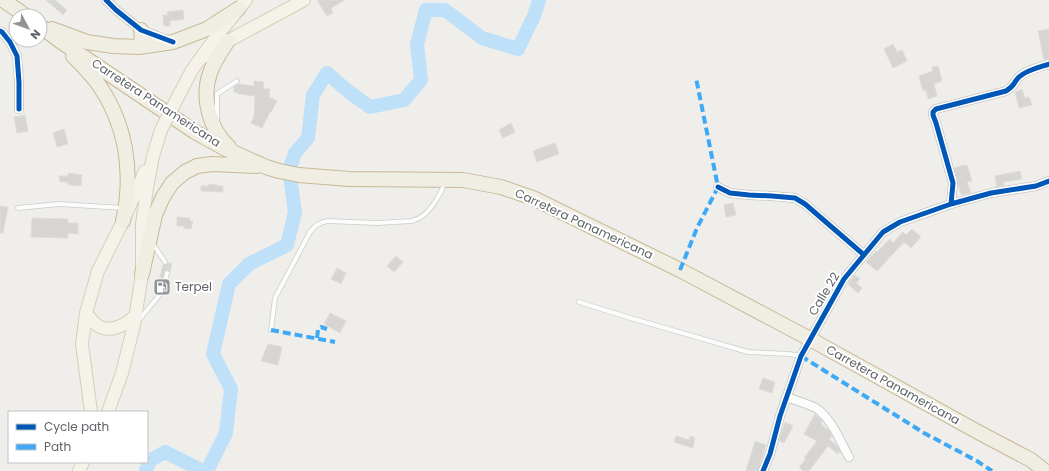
<svg xmlns="http://www.w3.org/2000/svg" width="1049" height="471" font-family="Poppins,sans-serif">
  <style>
    .lines { fill: none; stroke-linecap: round; stroke-linejoin: round }
    .river { stroke: #bfe0f9; stroke-width: 14 }
    .building { fill: #d6d5d3; stroke: #deddd9 }
    .lane-casing { stroke: #cbcccc; stroke-width: 5.5 }
    .street-casing { stroke: #cbcccc; stroke-width: 10 }
    .primary-casing { stroke: #d7ceb8; stroke-width: 14 }
    .highway-casing { stroke: #c8b996; stroke-width: 16 }
    .lane { stroke: #fdfcfc; stroke-width: 4 }
    .street { stroke: #fdfcfc; stroke-width: 8 }
    .primary { stroke: #f4f2e9; stroke-width: 12 }
    .highway { stroke: #f0ede3; stroke-width: 14 }
    .primary-bridge-casing { stroke: #d7ceb8; stroke-width: 14; stroke-linecap: butt }
    .primary-bridge { stroke: #f4f2e9; stroke-width: 12 }
    .quiet { stroke: #3fa9f5; stroke-width: 4; stroke-dasharray: 8 4; stroke-linecap: butt }
    .cycleway-casing { stroke: #fff; stroke-width: 8 }
    .cycleway { stroke: #0057b8; stroke-width: 5 }
    .labels { text-anchor: middle; stroke-width: 4; stroke-linejoin: round; paint-order: stroke }
    .street-label { font-size: 12px; fill: #5f6368; stroke: #fff }
    .poi-label { font-size: 12px; fill: #5f6368; stroke: #fff; text-anchor: start }
  </style>
  <rect width="100%" height="100%" fill="#efeeea"/>
  <g class="lines">
    <path class="river" d="M146,471L149,461L165,452L203,471
      M207,471L226,433L231,389L213,354L229,284L249,264L287,245L295,212L289,170L295,153L308,138L313,95L327,73L349,92L370,107L404,100L421,80L417,44L426,10H445L482,38L518,49L534,16L539,0"/>
  </g>
  <path class="building" d="M46,0H55L67,10L63,15Z
    M317,0H345L331,8L333,13L327,16Z
    M183,10L184,19L170,21V26H164L163,15H168L167,12Z
    M1049,29V59L1044,60L1038,31Z
    M893,44L897,52L902,50L907,61L893,68L884,49Z
    M938,66L942,81L934,84L937,96L928,99L926,90L923,91L919,76L933,71L932,67Z
    M254,81L264,82L263,89H270L269,97L277,101L271,112H270L262,128L251,123L254,117L255,96L238,94L239,93L234,92V87L238,84L254,86Z
    M1022,89L1025,98L1029,97L1032,105L1019,108L1015,92Z
    M25,115L28,131L17,133L14,117Z
    M511,123L515,132L503,138L499,130Z
    M64,129L68,144L57,147L53,133Z
    M555,143L559,154L537,162L533,151Z
    M964,165V166L967,165L972,181L967,182L971,193L961,195L954,168Z
    M1020,171L1022,179L1003,182L1004,185L997,187L995,176Z
    M68,173L82,175L81,186L70,185V184H67L68,182H60L59,176H68Z
    M209,184L217,185V186H223V192L201,191V186H209Z
    M733,203L736,215L726,217L724,205Z
    M0,206L8,207L3,233H0Z
    M177,217L190,218V221H193L191,229L184,228V226H177Z
    M32,218L68,219V223H78V234L68,233V238L31,237Z
    M912,229L921,237L911,248L904,242L877,271L866,262L876,251L877,252L890,239L893,243L903,232L906,235Z
    M396,256L403,262L394,272L387,266Z
    M168,263H172L170,272L168,270H165L162,281L163,284H167L166,293L164,290L162,289L157,292L159,281L163,265H166Z
    M337,268L346,273L341,284L331,279Z
    M855,275L860,279L856,283L862,288L858,293L848,284Z
    M330,313L346,321L340,333L324,324Z
    M268,344L282,347L278,365L261,361Z
    M763,378L775,382L772,393L759,389Z
    M815,414L822,421L821,424L829,431L832,436L829,439L836,445L840,451L838,454L828,446L809,471H803L799,467L806,459L804,458L817,441L804,434Z
    M785,422L793,426L784,443L779,441L783,428Z
    M676,436L689,440L690,436L695,438L693,448L674,442Z
    M755,441L766,445L761,462L758,471H746Z"/>
  <g class="lines">
    <g class="lane-casing">
      <path id="lane" d="M217,119V94L220,92L237,81
        M18,208L59,204L123,208
        M153,244L165,262
        M165,281L167,273
        M579,302L627,317L748,352L789,354L801,356
        M138,321L162,292
        M271,330L275,298L310,232C315,225 320,222 328,221L377,223L412,221C416,220 420,218 424,215C431,209 444,190 444,182"/>
    </g>
    <g class="street-casing">
      <path id="street" d="M106,0L116,10L141,30L170,41
        M0,31L2,32L10,42L17,56L19,82V109
        M718,187L730,193L749,195L772,196L795,198L805,204L864,255
        M951,204L953,183L936,123L933,115V112L936,109L1006,91C1016,85 1012,84 1019,77C1026,70 1040,67 1049,64
        M786,397C795,400 808,404 816,408C832,419 840,441 849,457
        M763,471L770,454L780,416L801,356L844,279L883,232L900,222L951,204L991,193L1036,186L1049,181"/>
    </g>
    <g class="primary-casing">
      <path id="primary" d="M199,60L228,41L304,0
        M180,93L192,70L216,37L246,0
        M86,313C89,317 92,321 97,325C109,334 126,325 135,316
        M91,412L82,344L86,313L98,271L123,221L145,171
        M108,412L122,373L134,325L142,274V224L147,188L153,156L161,130
        M79,471L83,462"/>
    </g>
    <g class="highway-casing">
      <path id="highway" d="M3,0L26,16
        M40,26L60,41L195,132L224,148L266,167L279,171L299,175L349,179L463,180L501,187L533,198L680,270L810,339L978,432L1031,460L1045,471
        M52,29L87,42L113,46L139,47L173,42L207,29L238,9
        M228,41C221,51 214,61 210,73C201,98 210,130 229,147
        M139,47L142,39L141,30
        M73,56C81,64 89,72 96,81C126,122 134,172 123,221
        M142,274L155,215L163,197L172,183L185,172L197,166L212,164L257,166"/>
    </g>
    <use href="#lane" class="lane"/>
    <use href="#street" class="street"/>
    <use href="#primary" class="primary"/>
    <use href="#highway" class="highway"/>
    <g class="primary-bridge-casing">
      <path id="primary-bridge" d="M161,130L180,93"/>
    </g>
    <use href="#primary-bridge" class="primary-bridge"/>
    <path class="quiet" d="M680,270L697,228L718,187L696,78
      M271,330L335,342
      M317,338L318,330L321,327L327,329
      M801,356L924,433L977,461L992,471"/>
    <g class="cycleway-casing">
      <path id="cycleway" d="M106,0L116,10L141,30L173,42
        M0,31L2,32L10,42L17,56L19,82V109
        M718,187L730,193L749,195L772,196L795,198L805,204L864,255
        M951,204L953,183L936,123L933,115V112L936,109L1006,91C1016,85 1012,84 1019,77C1026,70 1040,67 1049,64
        M763,471L770,454L780,416L801,356L844,279L883,232L900,222L951,204L991,193L1036,186L1049,181"/>
    </g>
    <use href="#cycleway" class="cycleway"/>
  </g>
  <defs>
    <g id="fuel-square" transform="scale(0.9)"><rect x="-9" y="-9" width="18" height="18" rx="4" fill="#919496" stroke="#fff"/><path d="M-5.5-6h7V0h2V4h1.3V-2.5L3-4.5l.8-.8L6-3V5H2.5V1h-1V6h-7ZM-4.2-4.7v3.2H.2V-4.7Z" fill="#fff"/></g>
  </defs>
  <g fill-rule="evenodd">
    <use href="#fuel-square" x="162" y="287"/>
  </g>
  <g class="labels">
    <g class="street-label">
      <text transform="translate(156 103) rotate(33)" y="4">Carretera Panamericana</text>
      <text transform="translate(584 224) rotate(25)" y="4">Carretera Panamericana</text>
      <text transform="translate(824 294) rotate(-59)" y="4">Calle 22</text>
      <text transform="translate(893 385) rotate(29)" y="4">Carretera Panamericana</text>
    </g>
    <g class="poi-label">
      <text x="175" y="291">Terpel</text>
    </g>
  </g>
  <rect x="8" y="411" width="140" height="52" fill="#ffffff" stroke="#bfc1c3"/>
  <rect x="16" y="424" width="20" height="6" fill="#0057b8" stroke="#bfc1c3"/>
  <text x="44" y="431" font-size="12" fill="#5f6368">Cycle path</text>
  <rect x="16" y="444" width="20" height="6" fill="#3fa9f5" stroke="#bfc1c3"/>
  <text x="44" y="451" font-size="12" fill="#5f6368">Path</text>
  <g transform="translate(28 28) rotate(131)"><circle r="19" fill="#ffffff" stroke="#bfc1c3"/>
  <path d="M0-3L7 15L0 10L-7 15Z" fill="#919496"/>
  <text y="-6" font-size="11" font-weight="bold" text-anchor="middle" fill="#5f6368">N</text>
  </g>
</svg>
